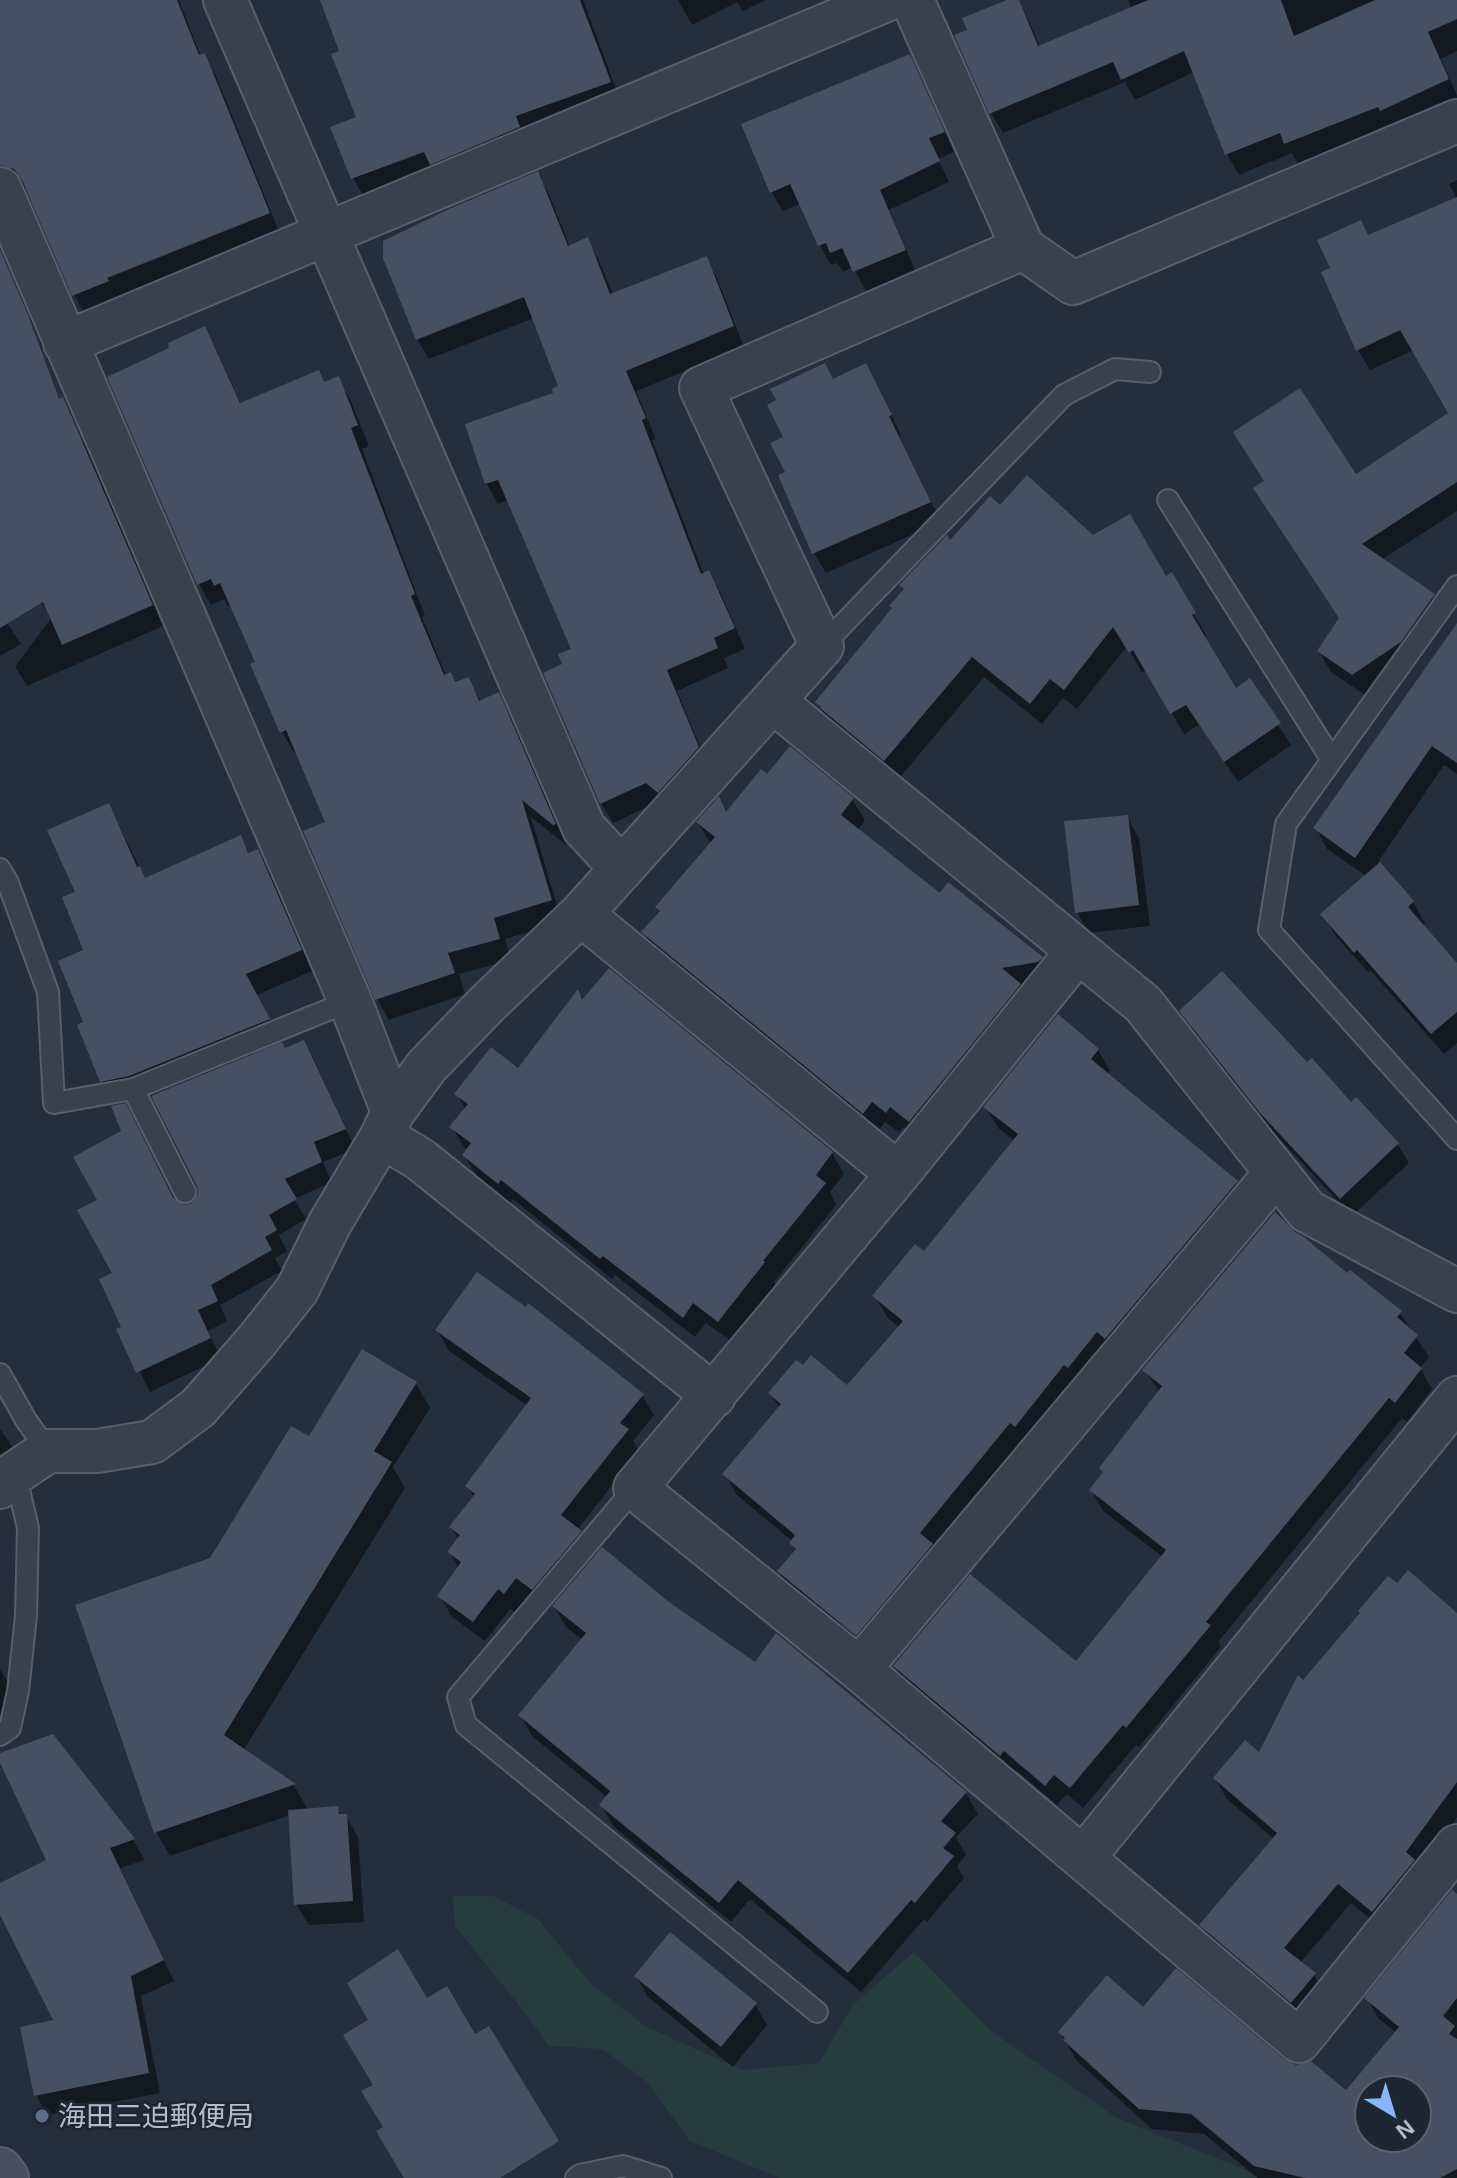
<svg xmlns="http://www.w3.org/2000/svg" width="1457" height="2178" font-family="Helvetica,'Noto Sans JP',sans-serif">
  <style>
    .green { fill: #263c3f }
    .shadow { fill: #0007; fill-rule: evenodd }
    .building { fill: #455162; fill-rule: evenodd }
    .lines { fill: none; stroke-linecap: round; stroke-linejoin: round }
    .lane-casing { stroke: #565f6c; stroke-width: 24 }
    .street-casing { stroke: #565f6c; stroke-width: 46 }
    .secondary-casing { stroke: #565f6c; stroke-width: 48 }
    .lane { stroke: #38414e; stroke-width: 20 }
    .street { stroke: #38414e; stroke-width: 42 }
    .secondary { stroke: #465061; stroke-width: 44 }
    .service-dot { fill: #5c6f8a; stroke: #1d2633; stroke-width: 3 }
    .labels { text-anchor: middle; stroke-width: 6; stroke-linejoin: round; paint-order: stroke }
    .poi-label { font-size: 28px; fill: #b4bcc9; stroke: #1d2633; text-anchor: start }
  </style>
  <rect width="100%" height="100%" fill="#242f3e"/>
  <path class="green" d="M453,1896H493L538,1919L589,1982L645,2026L742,2070L819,2063L853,2005L914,1952L991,2031L1117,2118L1241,2168L1259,2178H780L690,2141L648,2083L602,2049L549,2046L526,2014L455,1926Z"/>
  <path class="shadow" d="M0,0H179L201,57L204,55L216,76L280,234L86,316L74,295L29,191L23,188L10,166L0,137Z
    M322,0H583L622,105L366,201L353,178L333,128L358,118L341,52Z
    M678,0H765L743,11L737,2L692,25Z
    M1012,0H1018L1028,19L1040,47L1132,9L1128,0H1457V51L1441,59L1457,95V102L1298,164L1292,153L1239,175L1227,154L1194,72L1135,100L1125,82L1003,133L991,113L970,31Z
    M909,56L920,76L954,152L938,159L949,182L889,210L915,270L866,291L853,267L843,272L837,263L831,265L820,245L801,203L783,211L771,192Z
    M537,174L549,194L570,247L587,240L599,260L613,295L706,258L717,278L744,347L636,391L656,439L652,440L704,575L709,572L720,592L745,649L724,658L728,668L677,691L709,768L658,802L613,823L601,803L565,665L573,650L508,500L498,504L487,484L468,425L556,394L561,387L534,318L429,359L417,339Z
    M1457,180V424L1414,350L1370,370L1358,350L1369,237L1457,199L1449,184Z
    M204,328L216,349L241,404L325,384L338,379L350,399L369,446L362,449L425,616L422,617L446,676L456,684L468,679L481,702L498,695L510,715L566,845L531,817L562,922L505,939L511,960L459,974L465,994L389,1020L377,999L328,823L297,751L294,753L282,732L258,663L232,604L228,606L224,599L211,605L199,584L172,349Z
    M0,332L76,430L88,450L163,626L27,686L15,667L51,618L42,603L0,506Z
    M834,381L877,385L901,435L899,436L941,522L826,573L814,553L780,476L787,473L786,438Z
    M1457,434V511L1381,560L1432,597L1444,618L1413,663L1365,695L1331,672L1319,651L1340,619L1356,477Z
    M1000,508L1093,538L1165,579L1171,575L1206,635L1203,637L1235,690L1250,680L1291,745L1238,782L1199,725L1184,734L1146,670L1142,673L1127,646L1077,709L1063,698L1042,724L984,677L897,781L829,723L817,702L894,609L905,591L901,585L950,543Z
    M0,612L21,644L0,656Z
    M1457,627V774L1444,765L1378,862L1413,902L1425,923L1422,926L1457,966V1043L1444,1054L1370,970L1368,972L1335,935L1323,914L1366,876L1327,849L1316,828Z
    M768,777L853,800L865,821L857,830L940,896L1041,958L1053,979L1050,983L1021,987L1031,1006L922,1142L903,1127L899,1132L885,1122L875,1134L656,953L643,932L660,912L657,907L711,844L698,823L727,814Z
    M109,806L146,880L240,838L250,855L258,852L270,873L312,971L257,995L280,1041L142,1097L114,1102L102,1081L86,1023V951L77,893Z
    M1127,817L1139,838L1150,926L1089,933L1077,912Z
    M578,993L583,1001L832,1153L844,1174L830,1192L836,1205L774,1282L776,1284L731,1341L706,1323L695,1337L615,1275L612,1279L513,1199L510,1203L476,1175L464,1155L467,1150L464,1147L452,1127L466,1110L457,1094L518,1071Z
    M1182,1011L1307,1065L1351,1105L1356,1100L1398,1145L1409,1163L1352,1216L1273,1132L1193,1030Z
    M304,1042L315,1062L355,1149L323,1162L332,1182L294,1199L306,1219L279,1235L287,1251L275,1258L282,1271L220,1305L227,1321L208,1331L221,1358L150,1392L119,1330L124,1328L115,1274L175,1202L178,1205L191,1206L285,1051Z
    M1098,1050L1110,1071L1107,1075L1236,1183L1248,1203L868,1655L791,1592L779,1572L796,1552L791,1543L792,1541L737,1495L725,1474L780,1409L771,1394L847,1388L900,1328L887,1317L875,1296L924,1254L1015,1141L998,1128L986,1107Z
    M1294,1233L1348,1275L1400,1313L1429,1357L1420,1368L1432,1389L1407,1422L1402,1418L1218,1642L1221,1647L1139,1747L1136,1745L1083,1808L1067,1794L1057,1805L1017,1771L1012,1776L907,1687L895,1666L1076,1664L1163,1557L1103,1511L1091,1490L1160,1393L1145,1370Z
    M437,1330L642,1395L654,1415L633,1441L639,1451L577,1530L592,1553L544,1609L529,1597L516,1613L510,1609L485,1641L452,1617L440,1596L459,1569L450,1552L459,1540L451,1528L474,1498L468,1486L528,1406L449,1351Z
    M416,1384L430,1408L393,1467L405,1488L243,1751L294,1786L308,1810L337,1808L342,1816H346L358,1837L364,1922L309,1925L296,1904L290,1815L170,1856L156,1832L211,1559L309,1439Z
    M0,1429L23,1463L0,1482Z
    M668,1604L755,1665L966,1793L978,1814L956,1837L966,1855L957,1866L964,1878L927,1922L924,1919L861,1992L750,1899L731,1922L613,1826L601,1805L608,1798L532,1736L521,1716L583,1640L566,1627L554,1606Z
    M1457,1615V1817L1419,1870L1385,1931L1351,1903L1300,1963L1314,1975L1326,1995L1304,2022L1213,1946L1202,1925L1274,1839L1227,1799L1215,1779L1259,1755L1303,1682Z
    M0,1669L14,1692L12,1710L0,1720Z
    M53,1737L133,1840L145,1860L120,1868L174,1981L141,1996L160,2093L47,2115L36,2095L56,2022L0,1911V1885L48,1860L0,1759V1755Z
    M1457,1896V2178H1258L1204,2134L1152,2129L1077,2061L1060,2033L1144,2009L1282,2061L1346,2093L1397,2033L1379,2019L1367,1999ZM1369,2090H1417V2138H1369Z
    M636,1976L755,2004L767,2025L733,2067L648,1997Z"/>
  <path class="building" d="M0,0H177L199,55L205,53L270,213L107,278L109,281L72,296L22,180L14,169L0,165Z
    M320,0H580L611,82L516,116L520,127L430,165L424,152L351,179L330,127L356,117L331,54L339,51Z
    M1007,0H1019L1038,46L1148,0H1281L1294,36L1375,0H1457V19L1428,32L1449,79L1380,111L1378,107L1284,144L1280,133L1225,155L1184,51L1121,80L1113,62L989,114L954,35L967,30L962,18Z
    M910,54L945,132L929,138L940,161L880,190L906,250L853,272L842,248L830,253L826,243L818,246L790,184L770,193L741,124Z
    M538,171L568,246L588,237L610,294L707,256L734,326L626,371L646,418L642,420L701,574L709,570L735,628L714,638L718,648L667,670L699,747L658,793L646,783L600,804L543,673L562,664L558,654L571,649L498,480L485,484L465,424L553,393L552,389L558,386L524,297L416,340L383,258V241L449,209Z
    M1457,197V482L1362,544L1435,594L1401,642L1352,675L1317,651L1339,618L1253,488L1264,481L1233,432L1300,388L1356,474L1448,413L1400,330L1356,351L1321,272L1330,268L1317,240L1361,220L1368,235Z
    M0,250L28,315L59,399L63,397L153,605L62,645L43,602L0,628Z
    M205,326L240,403L319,370L324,382L339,376L358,425L351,428L415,594L411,596L444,675L451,672L455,682L469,677L479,701L499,692L556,824L553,825L522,800L552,900L494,918L500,939L448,953L455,973L375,1000L303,831L325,822L286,730L280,733L250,664L255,662L220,583L214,586L211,579L197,585L107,377L169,348L168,343Z
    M825,363L833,379L866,363L892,415L889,416L931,502L812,554L778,475L785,472L770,443L783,437L767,405L776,400L770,389Z
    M1027,475L1093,535L1130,514L1166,576L1172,572L1196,613L1192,615L1236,688L1250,678L1281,723L1224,762L1186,705L1170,714L1133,650L1129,653L1113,627L1064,690L1050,679L1030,704L972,657L884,761L820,708L821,707L815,702L892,608L889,606L904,589L899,585L947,535L950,540L990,496L1000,505Z
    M1457,623V763L1432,746L1355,858L1313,828Z
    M790,746L854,798L841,815L940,893L948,882L1043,957L1038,962L1002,968L1021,984L909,1122L890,1107L886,1113L872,1102L863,1114L641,932L660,911L655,907L715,837L696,822L719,796L726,812L761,769L767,774Z
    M109,803L137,867L140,866L145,878L241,835L248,853L258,849L302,950L246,974L270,1019L129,1076L100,1082L77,1025L83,1022L58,961L83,950L62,897L75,892L47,830Z
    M1128,815L1139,905L1075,913L1064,821Z
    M1380,862L1414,901L1408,907L1457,963V1012L1431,1034L1357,950L1354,953L1320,914Z
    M609,968L833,1152L816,1175L826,1183L763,1261L765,1262L718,1322L693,1303L683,1318L603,1256L600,1259L501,1180L498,1184L462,1155L471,1143L449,1127L468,1104L454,1094L491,1047L518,1068L578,989L582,1000Z
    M1222,971L1307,1062L1312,1058L1351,1102L1356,1097L1399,1143L1340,1199L1260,1113L1179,1011Z
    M1058,1014L1099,1049L1091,1059L1238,1181L1105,1339L1097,1332L1068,1368L1064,1365L1015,1427L1010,1423L920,1533L933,1544L856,1636L777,1571L796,1549L789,1543L795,1535L722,1474L781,1404L768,1393L796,1360L803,1365L811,1355L847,1385L903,1321L872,1296L915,1244L924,1251L1018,1134L983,1107Z
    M304,1040L346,1129L314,1142L322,1162L285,1179L297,1199L269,1215L277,1230L265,1237L272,1250L211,1285L218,1301L198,1310L211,1338L136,1373L116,1329L121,1327L99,1279L112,1273L77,1210L97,1200L73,1157L121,1131L111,1106L126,1103L173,1198L184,1205L192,1203L198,1194L197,1186L151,1096L282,1042L285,1048Z
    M1275,1212L1295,1232L1304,1237L1347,1273L1350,1270L1402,1311L1397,1317L1418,1335L1404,1353L1422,1368L1395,1403L1389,1398L1206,1622L1211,1625L1126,1728L1123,1725L1070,1788L1054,1775L1045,1786L1004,1751L1000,1756L893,1666L970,1574L1076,1661L1166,1550L1089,1490L1103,1472L1099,1468L1162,1386L1142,1370Z
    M477,1272L526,1307L528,1303L644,1394L620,1423L629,1429L561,1515L582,1531L532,1590L516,1578L504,1594L498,1589L473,1622L437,1596L461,1562L447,1552L460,1535L449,1527L475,1494L465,1486L531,1398L435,1330Z
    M362,1349L417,1382L374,1451L392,1462L224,1735L296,1784L154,1833L75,1605L210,1558L291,1426L309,1436Z
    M602,1547L669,1602L755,1662L776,1633L967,1792L941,1821L956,1833L943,1848L954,1856L915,1903L911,1900L848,1973L738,1880L719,1903L599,1805L610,1791L518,1715L586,1633L552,1606Z
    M1408,1570L1457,1613V1782L1406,1852L1415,1860L1372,1912L1338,1884L1284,1948L1316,1973L1291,2003L1199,1925L1277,1833L1213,1778L1245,1740L1259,1752L1298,1675L1303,1680L1360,1613L1358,1611L1388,1576L1397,1583Z
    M53,1734L135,1839L110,1848L164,1960L131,1976L149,2073L34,2096L20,2027L53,2020L0,1915V1883L46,1860L0,1763V1753Z
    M338,1806L339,1814H347L353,1901L294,1905L288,1810Z
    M1452,1890L1457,1894V1998L1443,2016L1455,2026L1449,2034L1457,2039V2169L1440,2178H1305L1254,2166L1191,2114L1139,2109L1063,2040L1065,2038L1058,2032L1107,1975L1143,2007L1176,1968L1284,2059L1296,2065L1311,2061L1346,2090L1399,2027L1364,1998ZM1369,2090H1417V2138H1369Z
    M670,1932L757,2003L721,2047L634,1976Z
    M398,1949L427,1998L447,1986L475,2034L489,2026L559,2141L500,2178H404L376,2131L383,2127L361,2091L373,2085L343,2035L368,2020L347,1983Z"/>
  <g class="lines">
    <g class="lane-casing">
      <path id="lane" d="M1168,500L1332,760
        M1457,586L1286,824L1269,930L1457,1139
        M822,646L1064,395L1115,369L1150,372
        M0,869L8,883L48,992L54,1103L133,1089L350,1001
        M133,1089L185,1192
        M0,1374L26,1420L48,1451
        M635,1488L458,1697L466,1725L817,2012
        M0,1735L10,1728L18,1691L26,1616L28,1528L15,1473
        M576,2178L580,2175L623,2166L661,2178"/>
    </g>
    <g class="street-casing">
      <path id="street" d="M225,0L584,828L622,869
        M912,0L1023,248L1073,283L1457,121
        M0,189L350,1001L393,1112L382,1136L330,1223L297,1290L255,1343L198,1408L152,1442L97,1451H48L15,1473L0,1487
        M65,343L886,0
        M773,701L1143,1004L1307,1211L1457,1291
        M581,914L898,1174
        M1078,951L898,1174L635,1488L859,1669L1299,2041L1457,1846
        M393,1112L427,1066L488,1003L581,914L822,646L701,388L1023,248
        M382,1136L421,1160L714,1396
        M859,1669L1276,1173
        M1083,1858L1457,1398"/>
    </g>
    <g class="secondary-casing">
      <path id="secondary" d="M0,2170L6,2178"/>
    </g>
    <use href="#lane" class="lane"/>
    <use href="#street" class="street"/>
    <use href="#secondary" class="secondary"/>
  </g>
  <circle class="service-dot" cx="42" cy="2116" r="8"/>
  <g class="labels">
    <g class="poi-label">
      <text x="58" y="2126">海田三迫郵便局</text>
    </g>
  </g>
  <g transform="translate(1393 2114) rotate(142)"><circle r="38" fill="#1d2633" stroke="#59626f" stroke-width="2"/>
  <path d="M0-6L14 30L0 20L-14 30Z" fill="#8ab4f8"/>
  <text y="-12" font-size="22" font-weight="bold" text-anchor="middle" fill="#b4bcc9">N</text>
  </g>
</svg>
